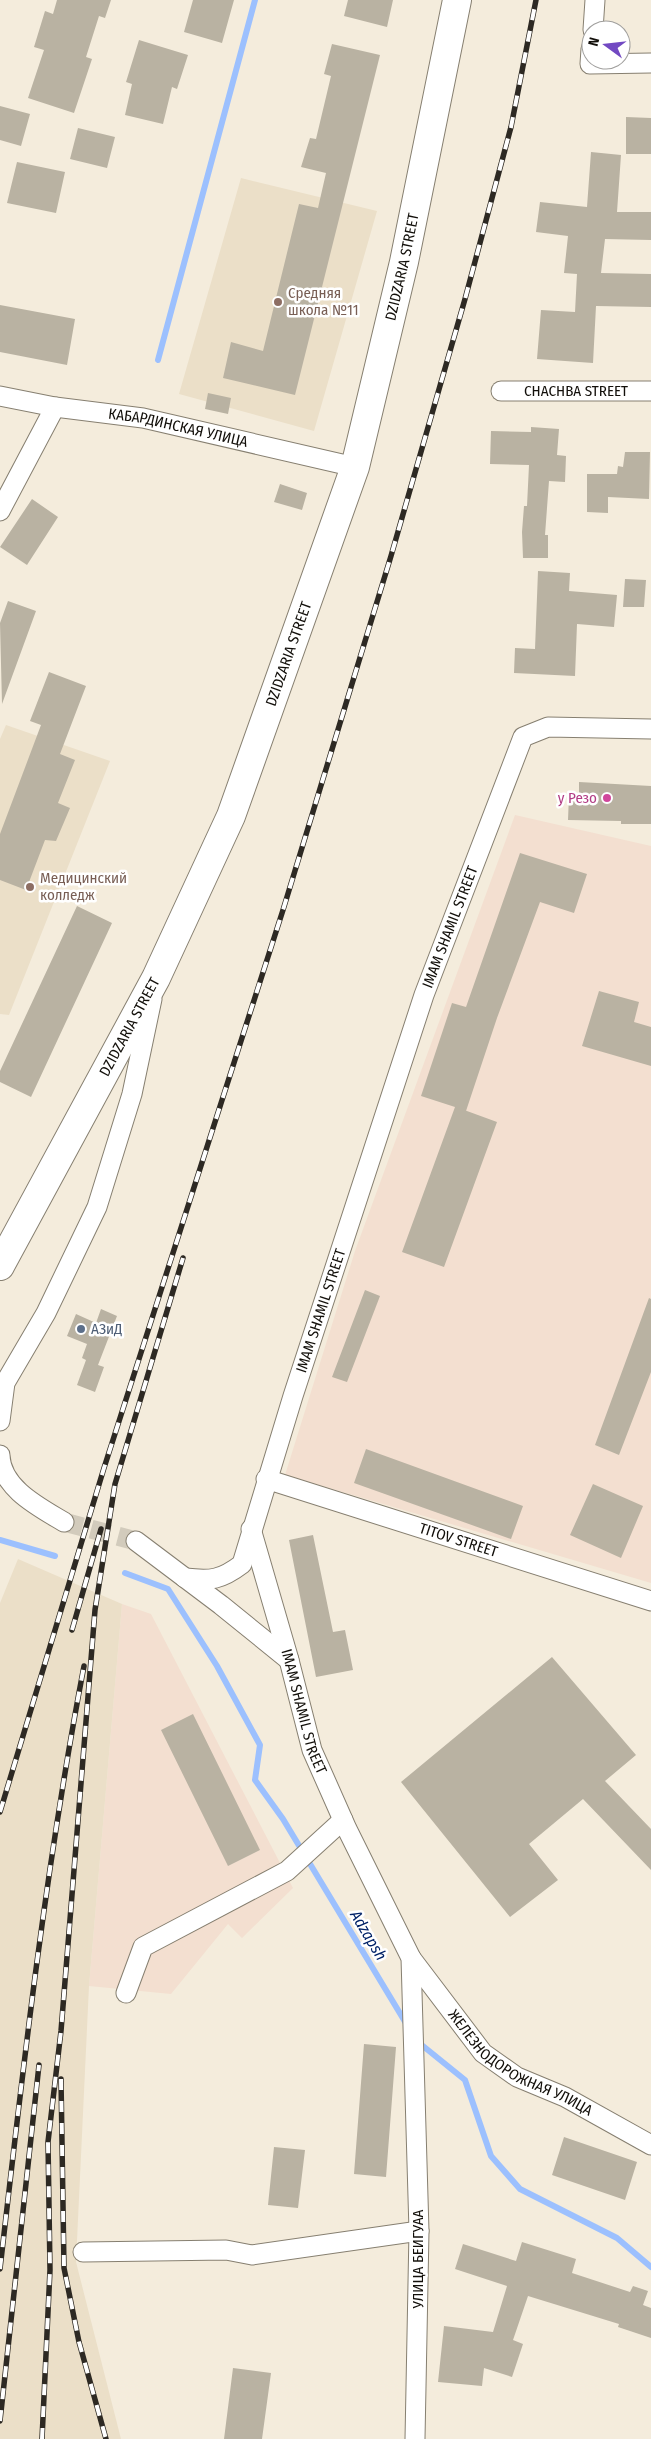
<svg xmlns="http://www.w3.org/2000/svg" width="651" height="2439" font-family="'Fira Sans Condensed',sans-serif">
  <style>
    .industrial { fill: #f3dfd0 }
    .built { fill: #ebdfc8 }
    .lines { fill: none; stroke-linecap: round; stroke-linejoin: round }
    .stream { stroke: #9cc0fe; stroke-width: 6 }
    .building { fill: #b9b2a2 }
    .minor-tunnel { stroke: #d2cbbc; stroke-width: 19; stroke-dasharray: 19 9; stroke-linecap: butt }
    .minor-casing { stroke: #867f70; stroke-width: 21 }
    .highway-casing { stroke: #867f70; stroke-width: 30 }
    .minor { stroke: #fff; stroke-width: 19 }
    .highway { stroke: #fff; stroke-width: 28 }
    .rail-casing { stroke: #2d2923; stroke-width: 5.5 }
    .rail { stroke: #fff; stroke-width: 4; stroke-dasharray: 11; stroke-linecap: butt }
    .education-dot { fill: #8d6e63; stroke: #fff; stroke-width: 2 }
    .hotel-dot { fill: #d1479c; stroke: #fff; stroke-width: 2 }
    .service-dot { fill: #5c6f8a; stroke: #fff; stroke-width: 2 }
    .labels { text-anchor: middle; stroke-width: 5; stroke-linejoin: round; paint-order: stroke }
    .street-label { font-size: 15px; fill: #120f0a; stroke: #fff }
    .education-label { font-size: 15px; fill: #785e54; stroke: #fff; text-anchor: start }
    .hotel-label { font-size: 15px; fill: #b23c85; stroke: #fff; text-anchor: end }
    .service-label { font-size: 15px; fill: #4e5e75; stroke: #fff; text-anchor: start }
    .water-label { font-size: 16px; font-style: italic; fill: #002267; stroke: #fff }
  </style>
  <rect width="100%" height="100%" fill="#f4ecdc"/>
  <path class="industrial" d="M515,815L651,846V1583L285,1475L355,1251Z
    M122,1604L151,1614L293,1888L242,1938L228,1924L171,1994L89,1986Z"/>
  <path class="built" d="M241,178L377,211L314,431L179,394Z
    M6,725L110,761L9,1015L0,1014V739Z
    M18,1559L122,1604L89,1986L76,2262L121,2439H0V1603Z"/>
  <g class="lines">
    <path class="stream" d="M158,360L255,0
      M0,1540L55,1556
      M125,1573L168,1589L217,1666L260,1745L255,1780L283,1819L407,2025
      M418,2042L465,2080L491,2156L520,2189L617,2238L651,2267"/>
  </g>
  <path class="building" d="M57,0H111L105,18L99,16L86,57L92,59L74,113L28,98L44,50L34,47L45,11L53,14Z
    M193,0H234L222,43L184,32Z
    M348,0H393L387,27L344,16Z
    M139,40L188,55L177,89L172,87L163,124L125,115L132,84L126,82Z
    M332,44L380,55L295,395L223,378L231,342L263,351L299,204L318,208L326,173L301,167L310,138L316,139L331,76L324,74Z
    M0,106L30,114L21,146L0,140Z
    M626,117L651,118V154H626Z
    M78,128L115,137L107,168L70,159Z
    M591,152L621,155L617,212H651V240L605,239L601,273L651,274V307L596,306L593,363L537,359L541,310L575,312L577,274L564,273L568,236L536,232L540,202L587,207Z
    M17,162L65,172L56,213L7,203Z
    M0,305L75,319L67,365L0,352Z
    M208,393L231,398L228,414L205,409Z
    M531,427L559,429L557,455L566,456L565,482L549,481L545,535H548V558H523L522,532L524,506H527L529,465L490,464L491,431L531,432Z
    M625,452H650L649,499L608,497V513L587,512V474H617L618,466L623,467Z
    M280,484L307,493L302,510L274,502Z
    M32,499L58,517L27,565L0,547Z
    M538,571L570,573L569,591L617,595L614,627L577,624L575,676L514,673L515,648L535,649Z
    M625,579L646,580L644,607H623Z
    M8,601L36,611L2,704L0,623Z
    M49,672L86,686L60,754L75,760L58,803L70,808L56,841L45,840L26,890L0,880V834L41,725L30,721Z
    M579,782L651,786V824H621V821L568,820L569,795L579,796Z
    M520,853L587,874L574,913L540,902L497,1018L466,1111L456,1107L497,1122L444,1267L402,1252L455,1107L421,1096L452,1003L466,1007Z
    M77,906L112,923L31,1097L0,1082V1071Z
    M599,991L639,1002L634,1022L651,1027V1066L582,1046Z
    M365,1290L380,1296L347,1382L332,1377Z
    M649,1298L651,1299V1372L619,1455L595,1445Z
    M101,1309L117,1316L98,1365L104,1367L95,1392L77,1385L86,1360L82,1358L87,1344L67,1336L76,1314L96,1323Z
    M366,1449L523,1506L511,1539L354,1483Z
    M593,1484L643,1506L621,1558L570,1535Z
    M313,1535L333,1632L345,1630L353,1670L316,1677L289,1540Z
    M552,1657L636,1755L605,1781L651,1829V1870L583,1799L529,1844L558,1880L510,1917L401,1782Z
    M193,1714L260,1850L228,1866L161,1730Z
    M364,2044L396,2047L386,2177L354,2174Z
    M564,2137L637,2162L625,2200L552,2175Z
    M274,2147L305,2150L298,2208L268,2205Z
    M522,2242L576,2259L572,2273L630,2292L633,2286L648,2291L643,2305L651,2308V2338L618,2327L619,2324L528,2296L513,2340L523,2344L512,2377L484,2368L482,2386L438,2382L444,2326L493,2332L507,2286L455,2269L463,2244L516,2261Z
    M233,2368L271,2373L262,2439H224Z"/>
  <g class="lines">
    <path class="minor-tunnel" d="M64,1522L136,1541"/>
    <g class="minor-casing">
      <g id="minor">
        <path d="M593,30L595,0"/>
        <path d="M591,49L590,64L651,63"/>
        <path id="s1" d="M501,391H651"/>
        <path id="s2" d="M0,396L55,407L143,418L355,467"/>
        <path d="M0,511L55,407"/>
        <path d="M0,1421L5,1383L46,1313L97,1207L132,1094L152,999"/>
        <path d="M0,1455C1,1488 39,1507 64,1522"/>
        <path id="s3" d="M266,1479L651,1601"/>
        <path id="s4" d="M251,1529L289,1660L312,1750L347,1829L411,1958L419,2231L415,2439"/>
        <path d="M136,1541L221,1605L289,1660"/>
        <path id="s5" d="M185,1578C211,1581 221,1580 242,1564L293,1396L424,995L523,737L548,727L651,729"/>
        <path id="s6" d="M411,1958L483,2053L517,2077L565,2097L651,2145"/>
        <path d="M126,1993L143,1947L287,1871L343,1820"/>
        <path d="M83,2252L226,2250L252,2255L419,2231"/>
      </g>
    </g>
    <g class="highway-casing">
      <g id="highway">
        <path id="s7" d="M0,1266L156,978L231,816L355,467L404,262L457,0"/>
      </g>
    </g>
    <use href="#minor" class="minor"/>
    <use href="#highway" class="highway"/>
    <g class="rail-casing">
      <path id="rail" d="M72,1630L101,1529
        M0,1812L104,1468L283,910L391,556L465,299L511,127L536,0
        M61,2079L64,2268L79,2342L106,2439
        M0,2269C23,2067 46,1865 84,1666
        M0,2421L39,2065
        M42,2439L50,2270L48,2142L61,2031L95,1610L115,1484L183,1258"/>
    </g>
    <use href="#rail" class="rail"/>
  </g>
  <g class="education-dot">
    <circle cx="278" cy="302" r="5"/>
    <circle cx="30" cy="887" r="5"/>
  </g>
  <circle class="hotel-dot" cx="607" cy="798" r="5"/>
  <circle class="service-dot" cx="81" cy="1329" r="5"/>
  <g class="labels">
    <g class="street-label">
      <text dy="5" stroke="none"><textPath href="#s7" startOffset="1082">DZIDZARIA STREET</textPath></text>
      <text dy="5" stroke="none"><textPath href="#s1" startOffset="75">CHACHBA STREET</textPath></text>
      <text dy="5" stroke="none"><textPath href="#s2" startOffset="181">КАБАРДИНСКАЯ УЛИЦА</textPath></text>
      <text dy="5" stroke="none"><textPath href="#s7" startOffset="678">DZIDZARIA STREET</textPath></text>
      <text dy="5" stroke="none"><textPath href="#s5" startOffset="731">IMAM SHAMIL STREET</textPath></text>
      <text dy="5" stroke="none"><textPath href="#s7" startOffset="272">DZIDZARIA STREET</textPath></text>
      <text dy="5" stroke="none"><textPath href="#s5" startOffset="326">IMAM SHAMIL STREET</textPath></text>
      <text dy="5" stroke="none"><textPath href="#s3" startOffset="202">TITOV STREET</textPath></text>
      <text dy="5" stroke="none"><textPath href="#s4" startOffset="190">IMAM SHAMIL STREET</textPath></text>
      <text dy="5" stroke="none"><textPath href="#s6" startOffset="155">ЖЕЛЕЗНОДОРОЖНАЯ УЛИЦА</textPath></text>
      <text transform="translate(418 2259) rotate(-90)" y="5">УЛИЦА БЕИГУАА</text>
    </g>
    <g class="education-label">
      <text x="288" y="298">Средняя<tspan x="288" dy="17">школа №11</tspan></text>
      <text x="40" y="883">Медицинский<tspan x="40" dy="17">колледж</tspan></text>
    </g>
    <g class="hotel-label">
      <text x="597" y="803">у Резо</text>
    </g>
    <g class="service-label">
      <text x="91" y="1334">АЗиД</text>
    </g>
    <g class="water-label">
      <text transform="translate(369 1935) rotate(59)" y="6">Adzapsh</text>
    </g>
  </g>
  <g transform="translate(606 45) rotate(285)"><circle r="24" fill="#ffffff" stroke="#a09f9d"/>
  <path d="M0-4L9 19L0 12L-9 19Z" fill="#7249c2"/>
  <text y="-8" font-size="14" font-weight="bold" text-anchor="middle" fill="#120f0a">N</text>
  </g>
</svg>
